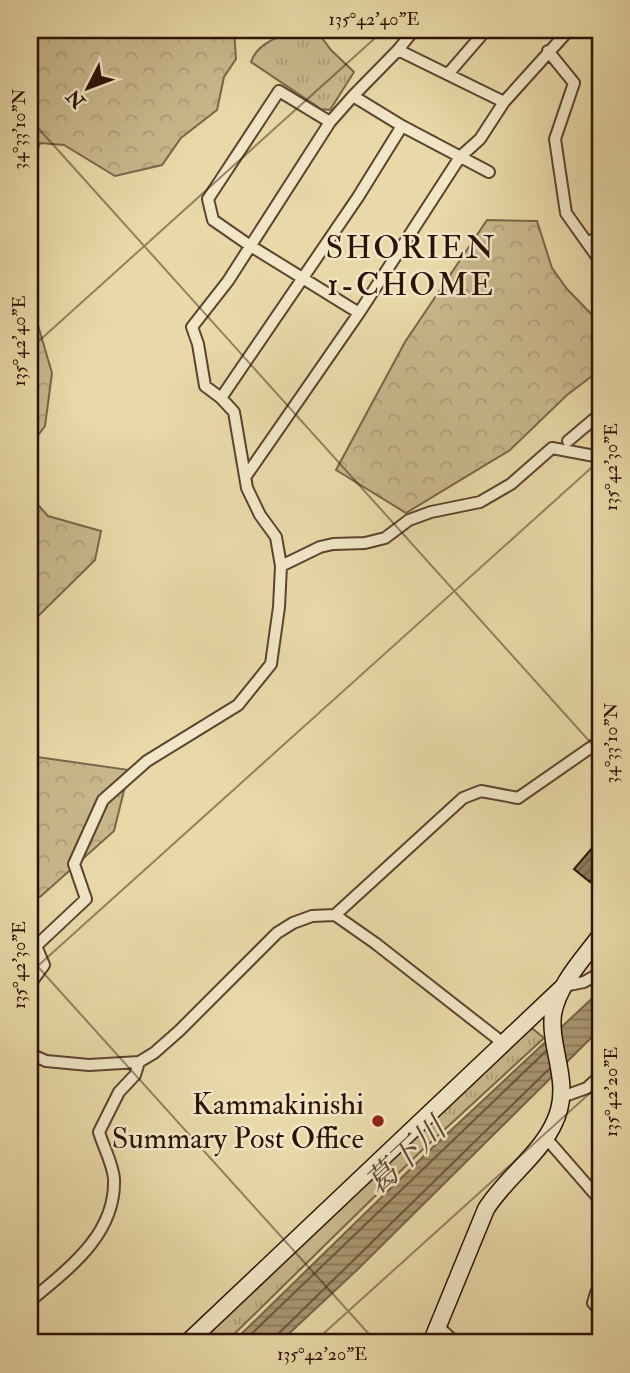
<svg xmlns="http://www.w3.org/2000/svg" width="630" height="1373" font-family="'IM FELL Double Pica','Noto Serif JP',serif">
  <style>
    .forest { fill: url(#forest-crowns); stroke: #7a6548; stroke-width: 2 }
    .park { fill: url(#park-tufts); stroke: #7a6548; stroke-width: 2 }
    .water { fill: url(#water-rules); stroke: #776246; stroke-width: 2 }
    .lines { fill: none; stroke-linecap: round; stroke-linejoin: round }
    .shore { stroke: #6a543b; stroke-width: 2 }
    .building { fill: url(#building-hatch); stroke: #2c1305; stroke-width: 2 }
    .minor-casing { stroke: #5b442e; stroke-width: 14 }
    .tertiary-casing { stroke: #5b442e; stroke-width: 18 }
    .secondary-casing { stroke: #2c1305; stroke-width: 19 }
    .minor { stroke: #f1e6c6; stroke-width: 10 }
    .tertiary { stroke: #f1e6c6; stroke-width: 14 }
    .secondary { stroke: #f1e6c6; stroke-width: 16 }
    .ticks { fill: none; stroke: #2c1305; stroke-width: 2; stroke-opacity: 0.45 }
    .poi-dot { fill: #8f2418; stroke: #f1e6c6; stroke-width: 2.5 }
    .labels { text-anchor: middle; stroke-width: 5; stroke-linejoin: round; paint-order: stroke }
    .poi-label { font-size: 30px; fill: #2c1305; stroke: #f1e6c6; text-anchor: end }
    .neighbourhood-label { font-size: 32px; letter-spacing: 2px; fill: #2c1305; stroke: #f1e6c6 }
    .water-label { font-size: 32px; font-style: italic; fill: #5e4730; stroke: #f1e6c6 }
    .neatline { fill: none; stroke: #2c1305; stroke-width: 2.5 }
    .ticks-label { font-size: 18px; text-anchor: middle; fill: #2c1305 }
  </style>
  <defs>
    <pattern id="forest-crowns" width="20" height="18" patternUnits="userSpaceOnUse" patternTransform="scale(1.75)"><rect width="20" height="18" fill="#c9b78c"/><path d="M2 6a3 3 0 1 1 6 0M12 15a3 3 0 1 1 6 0" fill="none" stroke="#ad9c77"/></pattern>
    <pattern id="park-tufts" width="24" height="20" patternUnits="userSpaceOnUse" patternTransform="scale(1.75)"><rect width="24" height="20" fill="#c9b78c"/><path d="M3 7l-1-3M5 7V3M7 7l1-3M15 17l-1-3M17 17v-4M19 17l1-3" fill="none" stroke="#ad9c77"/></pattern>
    <pattern id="water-rules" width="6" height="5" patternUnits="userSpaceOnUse" patternTransform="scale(1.75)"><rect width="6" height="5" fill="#a99671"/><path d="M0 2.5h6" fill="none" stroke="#8a795b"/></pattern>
    <pattern id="building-hatch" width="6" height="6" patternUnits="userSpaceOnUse" patternTransform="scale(1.75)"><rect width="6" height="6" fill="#8e7a5a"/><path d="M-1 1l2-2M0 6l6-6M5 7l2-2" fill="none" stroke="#746348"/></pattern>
  </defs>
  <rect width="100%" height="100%" fill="#e9d9a8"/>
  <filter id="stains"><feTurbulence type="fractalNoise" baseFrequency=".00286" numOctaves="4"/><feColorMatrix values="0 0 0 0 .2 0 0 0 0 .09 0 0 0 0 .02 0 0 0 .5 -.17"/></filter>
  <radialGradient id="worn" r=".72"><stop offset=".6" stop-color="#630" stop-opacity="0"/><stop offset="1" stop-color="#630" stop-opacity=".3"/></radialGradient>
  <path class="forest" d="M30,30H234L236,59L224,77L217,110L181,138L162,165L115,176L64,145L40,143L30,171Z
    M487,220L537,221L552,268L567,289L600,323V370L567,395L510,450L406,513L336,470L405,342Z
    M30,298L52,373L45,426L30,446Z
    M30,496L48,516L101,531L95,560L30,624Z
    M30,756L129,770L114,831L40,897L30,896Z"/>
  <path class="park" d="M298,30H316L331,50L354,72L330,110L321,109L251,62C257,43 280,36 298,30Z
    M533,1029L544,1038L419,1153L225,1343H193L528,1030Z"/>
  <path class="water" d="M600,991V1029L357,1270L279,1343H232L432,1148Z"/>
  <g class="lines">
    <path class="shore" d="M242,1343L546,1051
      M275,1343L277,1335L549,1069"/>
  </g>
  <path class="building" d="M593,847L600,853V869L590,882L574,869Z"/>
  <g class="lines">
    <g class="minor-casing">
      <path id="minor" d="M598,30L600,32
        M398,50L504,102
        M548,51L574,83L555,139L566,213L600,261
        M448,74L486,30
        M353,96L402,126L489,172
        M330,122L279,91L208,199L213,220L249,245L359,313
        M587,243L600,236
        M221,398L358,197L402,126
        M568,441L600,414
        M246,476L359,313L460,157L480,139L504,102L569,30
        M281,566L320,547L333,544L365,543L385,538L409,520L431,512L480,502L511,484L552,448L600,457
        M335,915L463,798L481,791L518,798L600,741
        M30,984L44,965L36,946L86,899L74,864L103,800L147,761L238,705L271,664L279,607L281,566L276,537L260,515L247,488L234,412L221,398L205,386L198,344L192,327L228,281L330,122L353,96L398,50L414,30
        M564,986L584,982L600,973
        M30,1054L46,1061L89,1065L139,1062L154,1053L179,1031L277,933L293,923L312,916L335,915L375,943L503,1043
        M562,1097L587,1088L600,1076
        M546,1138L600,1200
        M600,1289L596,1293L593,1303L600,1311
        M30,1301C68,1269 116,1235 114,1179C113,1164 103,1146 99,1132L119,1092L135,1075L139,1062"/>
    </g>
    <g class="tertiary-casing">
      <path id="tertiary" d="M437,1328L453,1343"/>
    </g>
    <g class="secondary-casing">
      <path id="secondary" d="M187,1343L564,986
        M431,1343L486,1209C507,1175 548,1150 559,1110C568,1077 549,1045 553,1014C558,985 583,959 600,936"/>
    </g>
    <use href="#minor" class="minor"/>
    <use href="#tertiary" class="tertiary"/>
    <use href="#secondary" class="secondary"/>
  </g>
  <path class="ticks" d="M30,119L600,753M30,349L384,30M30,958L377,1343M30,973L600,460M313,1343L600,1084"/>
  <circle class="poi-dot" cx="378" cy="1121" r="7"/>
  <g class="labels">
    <g class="poi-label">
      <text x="364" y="1114">Kammakinishi<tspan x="364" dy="34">Summary Post Office</tspan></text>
    </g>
    <g class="neighbourhood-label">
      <text x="411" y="258">SHORIEN<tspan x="411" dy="37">1-CHOME</tspan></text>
    </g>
    <g class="water-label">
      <text transform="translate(405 1156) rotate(-43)" y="11">葛下川</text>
    </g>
  </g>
  <rect width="630" height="1373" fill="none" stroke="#e9d9a8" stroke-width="77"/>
  <g transform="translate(88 88) rotate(228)" stroke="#f1e6c6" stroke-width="5" paint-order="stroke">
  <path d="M0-5L12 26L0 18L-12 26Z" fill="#2c1305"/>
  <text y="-10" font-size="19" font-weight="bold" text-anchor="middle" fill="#2c1305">N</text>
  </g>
  <rect x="38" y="38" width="554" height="1296" class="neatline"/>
  <g class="ticks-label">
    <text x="374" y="25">135°42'40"E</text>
    <text transform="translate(19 129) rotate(-90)" y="6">34°33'10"N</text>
    <text transform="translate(19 341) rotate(-90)" y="6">135°42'40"E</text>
    <text transform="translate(611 467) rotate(-90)" y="6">135°42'30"E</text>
    <text transform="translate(611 743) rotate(-90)" y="6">34°33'10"N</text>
    <text transform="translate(19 965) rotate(-90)" y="6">135°42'30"E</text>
    <text transform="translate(611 1092) rotate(-90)" y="6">135°42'20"E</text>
    <text x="322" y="1360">135°42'20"E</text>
  </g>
  <rect width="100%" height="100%" filter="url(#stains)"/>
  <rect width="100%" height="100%" fill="url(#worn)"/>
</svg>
